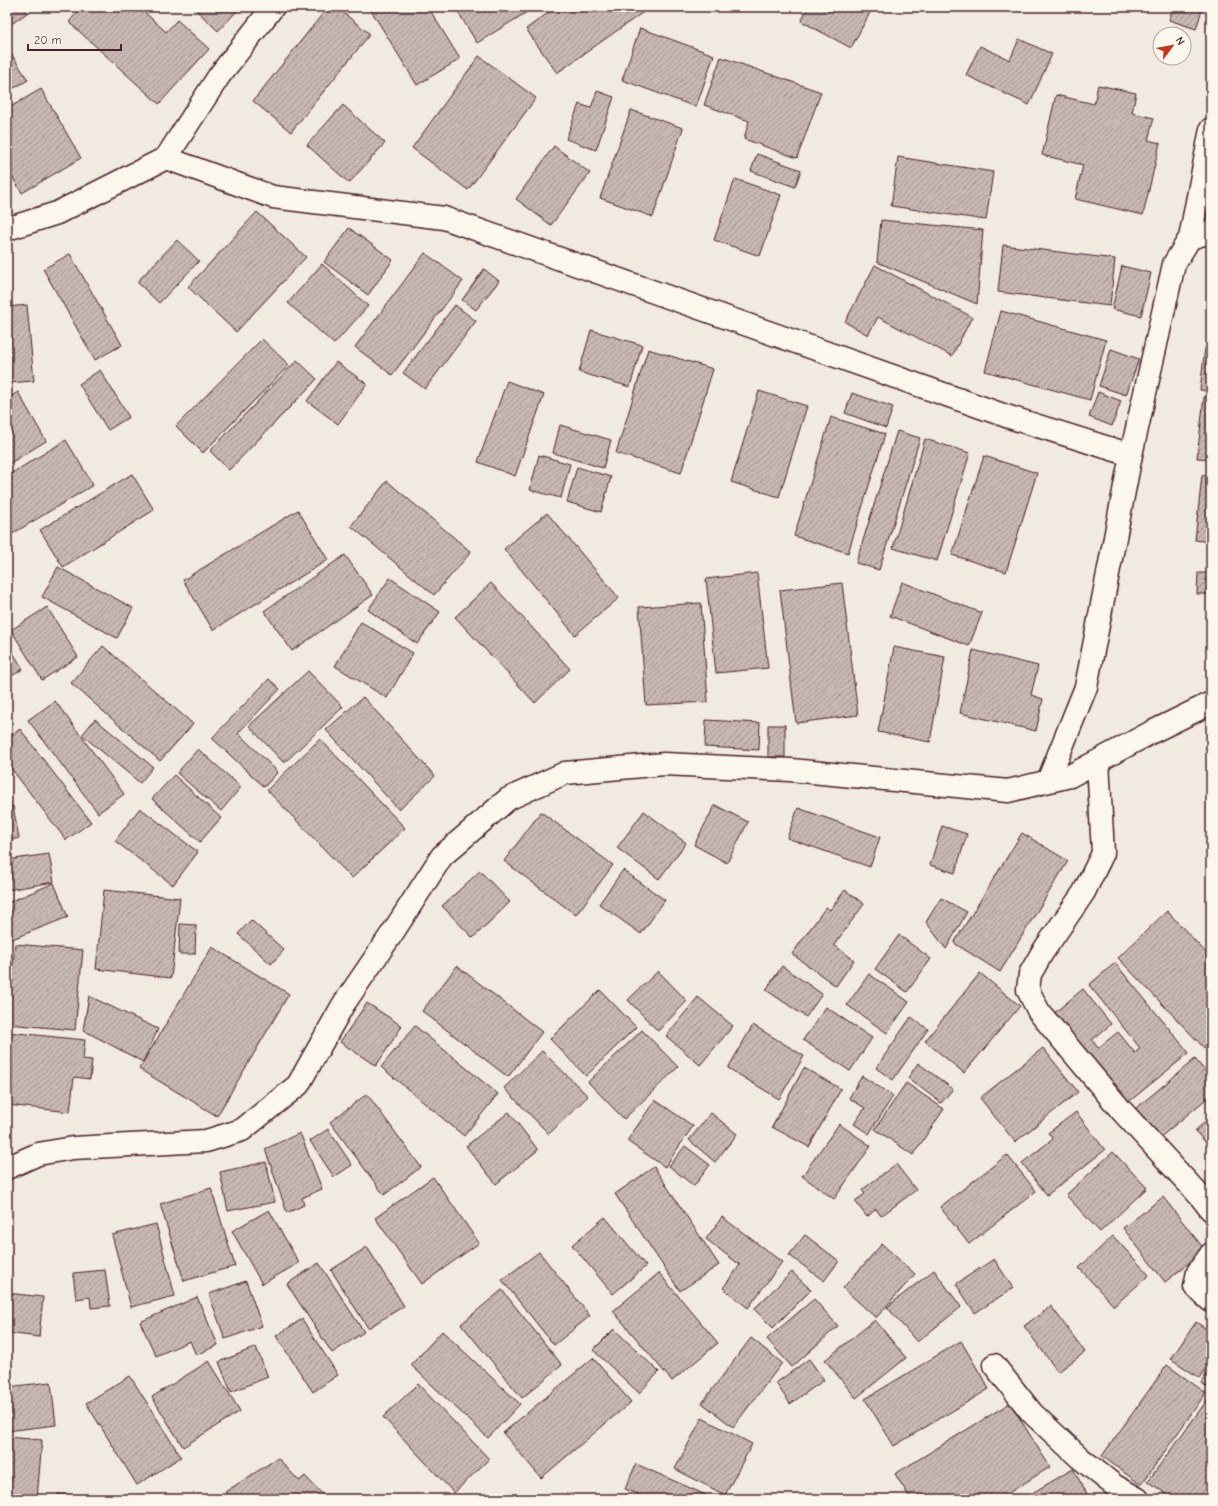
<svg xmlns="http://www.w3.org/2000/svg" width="1218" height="1506" font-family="'Comic Neue',sans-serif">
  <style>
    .building { fill: url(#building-hatch); stroke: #4a1f2b }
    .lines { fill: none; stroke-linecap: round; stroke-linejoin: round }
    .minor-casing { stroke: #4a1f2b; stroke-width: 25 }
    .minor { stroke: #fbf7ec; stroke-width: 22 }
  </style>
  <defs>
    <pattern id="building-hatch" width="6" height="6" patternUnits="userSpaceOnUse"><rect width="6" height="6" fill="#c8b8b3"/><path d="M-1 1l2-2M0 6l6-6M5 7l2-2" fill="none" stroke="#a49592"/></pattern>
  </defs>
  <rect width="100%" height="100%" fill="#f0eae0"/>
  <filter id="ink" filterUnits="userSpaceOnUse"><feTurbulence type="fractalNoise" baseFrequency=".025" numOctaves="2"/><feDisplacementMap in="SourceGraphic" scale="8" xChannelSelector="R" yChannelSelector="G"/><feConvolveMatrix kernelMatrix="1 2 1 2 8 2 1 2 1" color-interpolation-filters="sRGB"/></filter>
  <g filter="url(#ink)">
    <path class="building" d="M7,7H23L27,13L7,27Z
      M82,7H139L166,32L177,20L209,49L159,104L69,22Z
      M193,7H241L218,31Z
      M328,7H336L370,34L291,132L253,101Z
      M369,7H428L460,59L417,85Z
      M455,7H524L527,12L477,43Z
      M556,7H649V8L557,73L526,29Z
      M808,7H873L851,48L801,21Z
      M1173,7H1203L1196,29L1169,20Z
      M640,28L714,55L696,107L622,80Z
      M1019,39L1052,54L1029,105L966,75L980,46L1010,60Z
      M12,55L28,80L7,92V59Z
      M479,56L536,98L468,190L412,148Z
      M721,57L821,92L797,158L744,139L749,121L704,105Z
      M1098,85L1136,93L1132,113L1154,118L1148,140L1160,143L1143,215L1075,199L1083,165L1042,155L1056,95L1094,104Z
      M41,89L81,158L22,193L7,168V109Z
      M597,91L614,97L596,150L566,139L579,104L591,108Z
      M343,105L385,143L349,183L307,145Z
      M631,110L683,128L653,217L600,198Z
      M554,146L590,173L551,225L516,199Z
      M757,154L801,170L795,187L751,171Z
      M898,157L993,172L986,220L891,206Z
      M735,179L781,195L760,256L714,240Z
      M257,212L306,257L236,332L188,287Z
      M881,220L983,230L977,304L877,262Z
      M349,228L393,260L368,295L324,262Z
      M177,240L199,261L159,303L137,282Z
      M1003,245L1115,259L1110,306L998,292Z
      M425,253L463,281L392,375L355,347Z
      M70,254L122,345L95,360L43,269Z
      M322,264L368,306L334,344L288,303Z
      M875,265L972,317L952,356L878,317L868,335L845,322Z
      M1122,266L1151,273L1141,316L1112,309Z
      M484,269L499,281L476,310L462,300Z
      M27,305L34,381L7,383V307Z
      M455,305L476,321L425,389L403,373Z
      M1001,311L1106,340L1090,400L985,371Z
      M591,330L642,345L630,387L579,372Z
      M262,339L289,365L203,453L176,426Z
      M1205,348L1211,349V391L1200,390Z
      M648,349L713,369L681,473L616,453Z
      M1111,349L1139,359L1126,395L1099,386Z
      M297,360L317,379L229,470L210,451Z
      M336,362L367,384L338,424L307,401Z
      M100,370L129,417L108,430L79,384Z
      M507,381L544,395L515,476L478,462Z
      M759,391L807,406L779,497L731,482Z
      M18,392L46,441L7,465V399Z
      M1098,392L1121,401L1112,426L1089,417Z
      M852,393L893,407L886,428L845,413Z
      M1204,397H1211V459L1197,458Z
      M831,417L885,434L848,553L794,536Z
      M560,425L611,440L603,468L553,453Z
      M897,431L920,438L879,570L856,563Z
      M925,439L970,453L937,561L893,548Z
      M66,440L93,485L7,537V476Z
      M539,455L570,464L561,498L530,490Z
      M984,456L1037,473L1006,572L952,555Z
      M577,467L611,477L601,512L567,502Z
      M132,474L154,510L63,567L40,530Z
      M1202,475L1211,476V542L1195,540Z
      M387,481L471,552L434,595L351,526Z
      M298,510L328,560L213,630L183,580Z
      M547,513L619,598L575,635L504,549Z
      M345,555L373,595L292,651L264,611Z
      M58,567L133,608L117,638L42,597Z
      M757,573L768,668L716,673L706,579Z
      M1198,573H1211V594H1197Z
      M390,578L440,612L417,644L368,610Z
      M902,582L982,613L969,646L890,616Z
      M491,583L570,669L535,703L455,617Z
      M842,583L858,715L796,723L780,590Z
      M701,603L708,702L646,705L639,607Z
      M47,607L78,657L42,680L11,630Z
      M361,622L413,653L387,698L335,666Z
      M7,643L23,669L7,679Z
      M103,646L193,724L160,761L71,683Z
      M894,647L945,657L930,742L878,732Z
      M973,650L1038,666L1031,695L1043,699L1036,731L960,713Z
      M308,671L343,707L284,763L249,726Z
      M269,679L280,689L238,733L278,772L264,787L212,738Z
      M363,697L435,776L399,810L326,730Z
      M55,701L124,794L98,813L28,720Z
      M95,719L153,767L140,783L82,735Z
      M706,720L760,723L759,750L705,747Z
      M768,725H785V757H768Z
      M20,729L91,822L66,840L7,763V739Z
      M320,739L405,828L352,878L267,790Z
      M198,749L241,787L221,811L177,773Z
      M174,775L221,818L200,842L152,799Z
      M715,805L748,822L727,863L694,845Z
      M13,806L19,838L7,841V808Z
      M140,808L198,852L173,885L115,841Z
      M798,808L880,837L870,867L787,838Z
      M644,811L686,843L659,879L617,848Z
      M541,812L613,865L576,915L504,861Z
      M942,826L967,834L955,873L930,865Z
      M1022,833L1068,861L1000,972L954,943Z
      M49,854L54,882L7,890V860Z
      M623,870L665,900L641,934L599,904Z
      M480,871L510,902L473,938L442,906Z
      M54,883L68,917L7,941V903Z
      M104,890L180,898L171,978L96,969Z
      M845,890L864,904L834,945L854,960L836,986L792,954L826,907L830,910Z
      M941,898L967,912L946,949L926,922Z
      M1167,911L1211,958V1055L1118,958Z
      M251,920L284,950L271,964L238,934Z
      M180,924L196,925L195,954H179Z
      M899,935L931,959L907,992L875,969Z
      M15,944L83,950L75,1030L7,1024Z
      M212,947L289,994L217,1116L139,1069Z
      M1115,963L1189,1053L1126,1104L1053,1014L1083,989L1111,1024L1092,1040L1098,1048L1118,1032L1135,1053L1140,1048L1089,985Z
      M457,966L542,1032L508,1077L422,1011Z
      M782,966L822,994L806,1017L766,990Z
      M658,971L687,1001L658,1031L628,1000Z
      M980,973L1020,1006L964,1073L925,1041Z
      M869,974L909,1002L887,1033L847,1005Z
      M600,990L636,1027L586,1076L550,1039Z
      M89,996L158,1029L143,1062L83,1030Z
      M698,997L733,1026L700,1065L666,1036Z
      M367,1003L402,1026L376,1066L340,1042Z
      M826,1007L872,1038L850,1071L803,1040Z
      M911,1017L928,1029L893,1080L876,1068Z
      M753,1025L804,1056L779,1099L728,1068Z
      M415,1026L498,1094L464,1136L381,1067Z
      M642,1030L678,1067L624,1119L588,1082Z
      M7,1032L85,1040L83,1059L92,1060L90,1079L74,1077L70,1112L7,1105Z
      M1043,1048L1078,1092L1015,1142L980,1098Z
      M542,1051L588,1096L549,1134L504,1088Z
      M1195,1059L1211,1078V1095L1158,1139L1134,1110Z
      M918,1063L953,1089L941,1103L908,1078Z
      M804,1068L841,1089L809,1147L772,1127Z
      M862,1076L893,1096L869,1134L854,1124L865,1108L849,1098Z
      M906,1083L944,1109L913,1155L875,1129Z
      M367,1094L421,1167L384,1195L330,1122Z
      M655,1100L693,1126L665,1167L627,1141Z
      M509,1112L538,1150L496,1184L466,1146Z
      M1076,1112L1105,1150L1047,1195L1022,1163L1053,1139L1048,1133Z
      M711,1113L737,1134L715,1162L689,1140Z
      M1211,1116V1148L1195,1131Z
      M839,1124L871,1146L834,1199L802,1176Z
      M328,1129L352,1165L334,1177L310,1141Z
      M300,1133L322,1189L302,1198L304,1205L287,1213L265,1149Z
      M685,1146L710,1165L694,1186L669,1166Z
      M1113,1152L1147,1188L1100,1232L1066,1195Z
      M1007,1155L1036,1191L969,1244L940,1207Z
      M266,1162L275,1202L228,1211L220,1172Z
      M896,1164L916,1190L881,1216L876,1209L867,1217L855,1201L865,1194L862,1190Z
      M654,1167L719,1265L680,1291L615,1194Z
      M433,1177L479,1243L422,1284L375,1218Z
      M211,1188L235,1266L184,1281L160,1204Z
      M1163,1197L1205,1250L1165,1282L1123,1228Z
      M269,1210L299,1263L262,1284L232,1231Z
      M605,1217L646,1266L613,1294L572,1245Z
      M722,1217L782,1262L748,1308L723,1288L740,1265L706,1239Z
      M156,1224L175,1296L131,1307L112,1235Z
      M805,1235L839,1261L824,1281L789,1255Z
      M1113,1236L1149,1275L1114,1306L1079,1268Z
      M882,1244L915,1274L876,1318L843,1288Z
      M367,1247L404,1306L368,1328L331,1270Z
      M539,1252L590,1316L554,1345L502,1280Z
      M994,1259L1013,1288L975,1313L956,1284Z
      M319,1263L364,1332L332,1353L287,1284Z
      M105,1270L110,1306L91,1308L90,1297L76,1299L73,1273Z
      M934,1270L961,1307L917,1342L887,1307Z
      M792,1272L811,1290L773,1328L754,1309Z
      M659,1273L718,1343L672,1381L613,1311Z
      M246,1281L262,1326L225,1339L209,1294Z
      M502,1290L562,1365L522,1398L461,1324Z
      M7,1293L43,1297L39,1337L7,1333Z
      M197,1297L218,1345L196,1355L190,1341L156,1356L140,1322Z
      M814,1299L838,1326L792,1367L767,1339Z
      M1051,1306L1085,1352L1058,1372L1024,1326Z
      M302,1319L338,1375L313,1392L276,1336Z
      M875,1320L906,1358L856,1398L825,1360Z
      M1196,1322L1211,1332V1362L1200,1378L1171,1359Z
      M614,1329L659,1372L639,1393L593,1350Z
      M442,1331L520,1404L488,1438L411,1365Z
      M751,1338L782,1363L733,1427L702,1403Z
      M961,1341L989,1389L894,1446L865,1399Z
      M256,1347L268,1377L231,1392L219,1362Z
      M593,1358L631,1402L541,1478L503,1433Z
      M809,1359L824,1380L790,1404L776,1383Z
      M209,1361L240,1411L183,1447L152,1397Z
      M1167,1365L1206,1393L1141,1485L1102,1456Z
      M1211,1367V1389L1201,1383Z
      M130,1376L181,1457L137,1485L86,1403Z
      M51,1382L56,1425L7,1431V1387Z
      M418,1384L489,1459L454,1493L383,1417Z
      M1208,1399L1211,1401V1488L1202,1499H1173L1148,1481Z
      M1010,1403L1050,1467L999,1499H911L895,1474Z
      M702,1418L752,1444L725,1495L675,1469Z
      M7,1437L42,1440L37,1499H7Z
      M278,1458L299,1481L305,1476L327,1499H232L225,1492Z
      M636,1464L715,1499H636L638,1494L625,1489Z
      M1073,1469L1090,1499H1022Z
      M58,1494L105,1499H57Z"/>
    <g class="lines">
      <g class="minor-casing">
        <path id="minor" d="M166,158L219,76L273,7
          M7,229L57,213L166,158L273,197L444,218L1006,416L1131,455
          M1190,238L1211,129
          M1098,761L1103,853L1084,892L1042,953L1030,974L1028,990L1039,1012L1121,1110L1200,1196L1211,1210
          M1048,781L1086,687L1131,455L1174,264L1190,238L1211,232
          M7,1168L38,1154L73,1148L206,1141L242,1130L298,1085L343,1005L393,932L442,856L508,799L565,773L664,764L791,770L1008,791L1070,776L1150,733L1211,703
          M1211,1254L1198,1272L1195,1286L1204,1295L1211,1301
          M994,1365L1032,1413L1080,1458L1115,1486L1138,1499"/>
      </g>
      <use href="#minor" class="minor"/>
    </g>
  </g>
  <rect width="1218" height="1506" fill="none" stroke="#fbf7ec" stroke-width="24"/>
  <rect x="12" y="12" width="1194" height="1482" fill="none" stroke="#4a1f2b" stroke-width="1.5" filter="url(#ink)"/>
  <g transform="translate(1172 46) rotate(58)"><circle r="19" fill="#fbf7ec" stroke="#b4a19f"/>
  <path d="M0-3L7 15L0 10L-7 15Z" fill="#c8321e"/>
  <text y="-6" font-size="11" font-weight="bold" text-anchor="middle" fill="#4a1f2b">N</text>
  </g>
  <path d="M28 44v6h93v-6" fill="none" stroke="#4a1f2b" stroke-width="2"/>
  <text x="34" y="44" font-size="12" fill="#4a1f2b" stroke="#fbf7ec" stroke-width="3" paint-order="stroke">20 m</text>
</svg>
